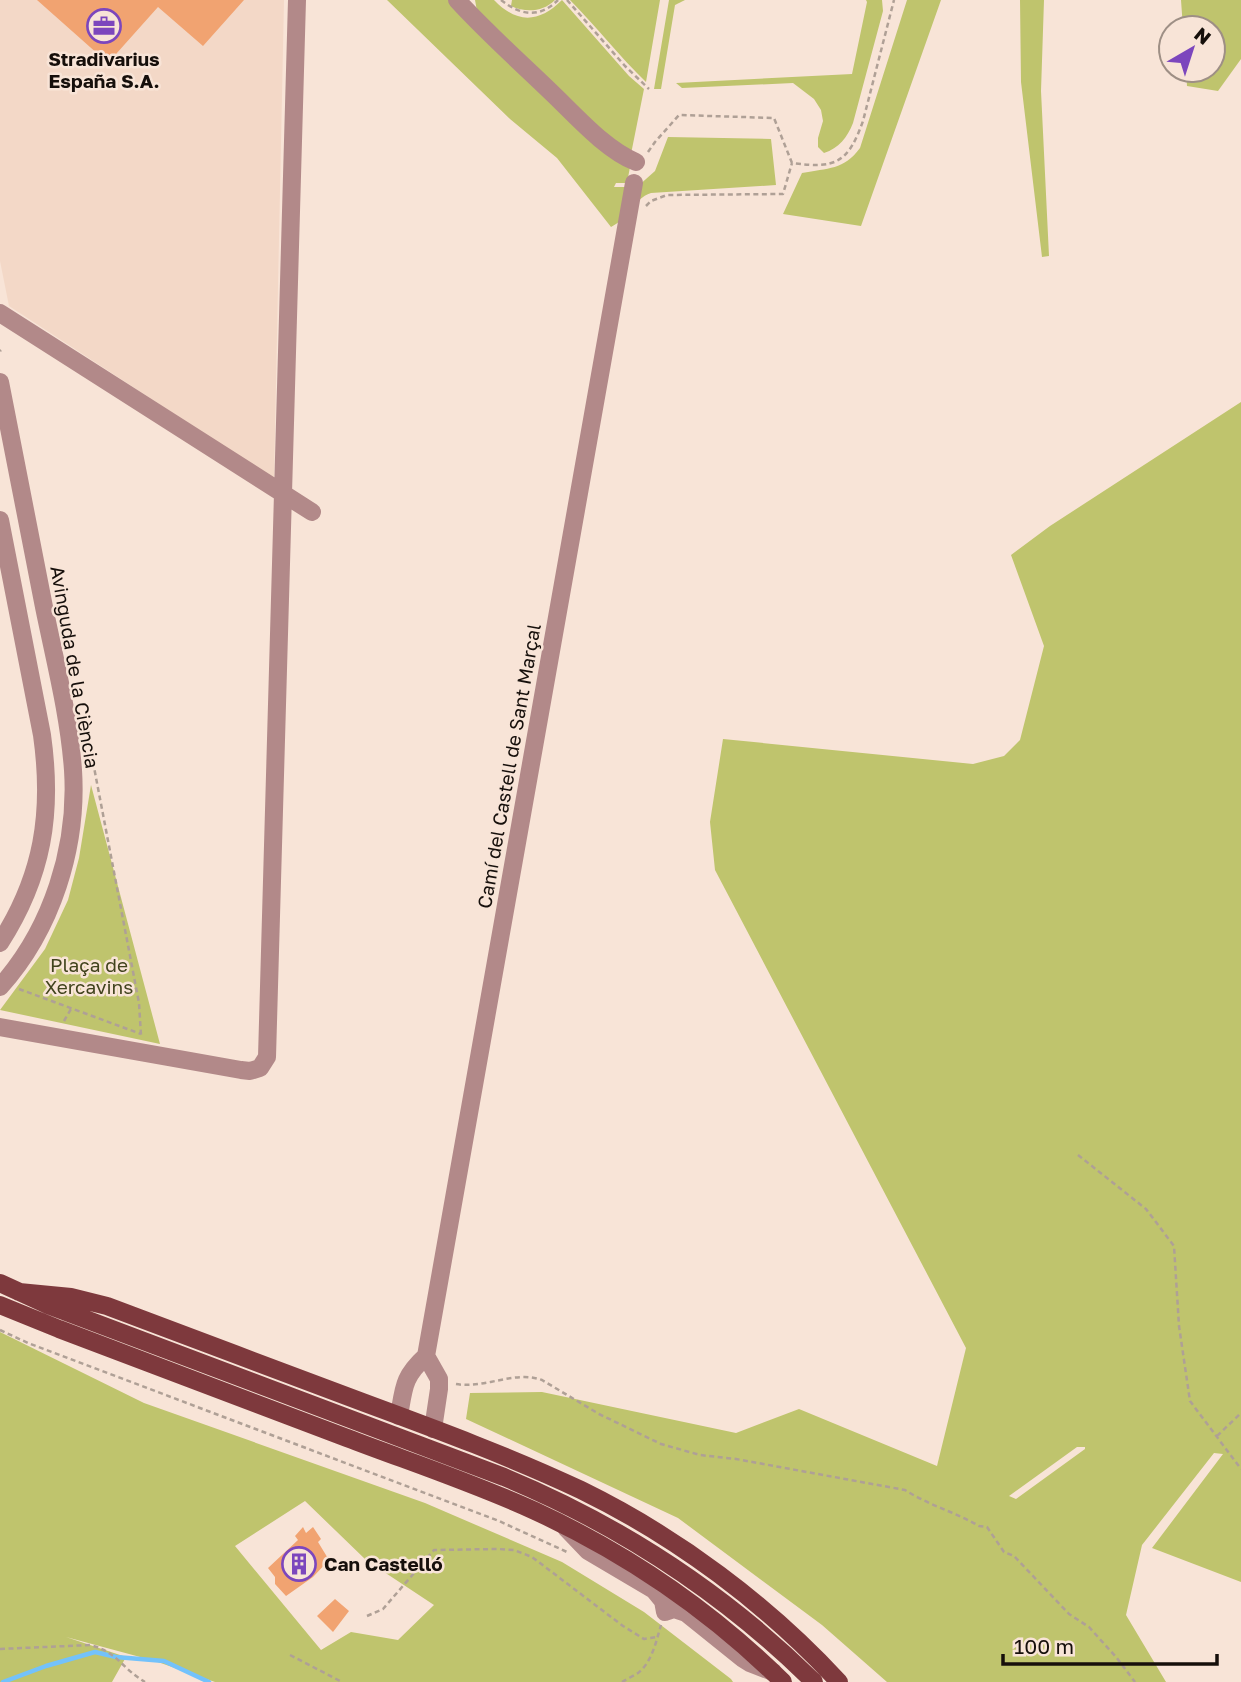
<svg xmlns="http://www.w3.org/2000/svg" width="1241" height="1682" font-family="'Golos Text',sans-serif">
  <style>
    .built { fill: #f3d8c7 }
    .green { fill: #bfc46d; fill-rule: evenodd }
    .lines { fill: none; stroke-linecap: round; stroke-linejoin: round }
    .stream { stroke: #73c2fb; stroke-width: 4.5 }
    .building { fill: #f1a371 }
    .path { stroke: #afa096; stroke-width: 2.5; stroke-dasharray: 5 3.5; stroke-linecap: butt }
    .minor { stroke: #b28989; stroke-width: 18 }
    .major { stroke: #7e393d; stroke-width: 18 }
    .labels { text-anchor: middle; stroke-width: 5; stroke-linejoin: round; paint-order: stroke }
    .poi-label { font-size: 19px; font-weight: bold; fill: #160f0b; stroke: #f8e4d7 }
    .street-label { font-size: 19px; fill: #160f0b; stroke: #f8e4d7 }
    .park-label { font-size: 19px; fill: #41431d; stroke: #f8e4d7 }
  </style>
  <rect width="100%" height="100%" fill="#f8e4d7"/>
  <path class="built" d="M0,0H284L274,479L9,306L0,261Z"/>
  <path class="green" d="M387,0H459L630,167L627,183H616L614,187H637L655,171L668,137L771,139L776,185L651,193C633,199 628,219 611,227L557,158L510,119Z
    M475,0H494C517,24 539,23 562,0L629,76L644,89L631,154L603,135L477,11Z
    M512,0H555C543,12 526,13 511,6Z
    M570,0H660L646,82C619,56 596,26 570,0Z
    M669,0H764H685L675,5L661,89H654Z
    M866,0H882L883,11L853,123C847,138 839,148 824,153L818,147V138L823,121L821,110L814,99L793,83L682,88L676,83L852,74L867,2Z
    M907,0H941L861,226L783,214L802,173C828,168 844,170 860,148Z
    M1020,0H1044L1041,91L1049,256L1042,257L1021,82Z
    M1181,0H1241V59L1218,91L1187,86L1186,70H1213V28H1183Z
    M1241,402V1582L1152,1548L1223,1454L1214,1453L1142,1545L1126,1615L1166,1682H887L822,1625L678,1518L466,1419L470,1393L542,1392L736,1433L799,1409L937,1466L966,1348L715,870L710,822L723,739L973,764L1004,756L1020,740L1044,646L1011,555L1050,526ZM1077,1447H1085V1449L1016,1499L1009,1496Z
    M91,785L160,1044L0,1010L45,949L68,900L79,858Z
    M0,1332L144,1403L425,1503L562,1562L644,1612L731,1679L733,1682H215L155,1661L66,1637L126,1657L112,1682H0ZM305,1501L366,1560L434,1605L398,1640L351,1632L321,1650L235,1546Z"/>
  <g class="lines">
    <path class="stream" d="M3,1682L46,1666L95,1652L116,1657L164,1661L209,1682"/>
  </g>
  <path class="building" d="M37,0H244L203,46L158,7L108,63Z
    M303,1527L306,1533L313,1527L321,1539L318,1542L329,1560L313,1577L286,1596L275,1584V1577L268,1568L298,1540L295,1536Z
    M335,1599L349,1611L333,1632L317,1616Z"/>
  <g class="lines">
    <path class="path" d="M501,0C520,15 539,19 558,0
      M567,0L625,66L649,89
      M648,152L655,142L679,115L774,118L792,163C836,169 848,163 863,121L894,0
      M646,206L651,201L667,195L783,194L792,163
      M0,351L1,350
      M93,762L139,1003L141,1035
      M19,989L141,1034
      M64,1021L71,1009
      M1078,1155L1146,1209L1174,1246L1179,1326L1190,1401L1241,1469
      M0,1330L28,1343L499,1521L567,1552
      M456,1384C485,1389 515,1370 542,1380L599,1414L661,1444L700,1455L736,1459L905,1490C928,1505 955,1512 979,1526L987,1527L1004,1552L1014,1556L1069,1614L1089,1627L1116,1657L1135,1682
      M1217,1436L1241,1413
      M367,1616L383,1609L434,1550L498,1549L514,1550L532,1557L623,1626L644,1639L657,1637
      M0,1649L90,1645C118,1652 121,1668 145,1682
      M290,1655L342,1682
      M622,1682C627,1679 633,1676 638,1673C652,1662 656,1642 661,1625"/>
    <path class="minor" d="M457,0C487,33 521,63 553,94C577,117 606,150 636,162
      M0,313L312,512
      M0,382C15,457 29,532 44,607C55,661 69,715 73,770C78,847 52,929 0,987
      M0,520L42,735C53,813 43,876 0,943
      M0,1027L241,1070L250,1071L260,1068L267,1057L297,0
      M426,1356L439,1379V1389L433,1429
      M399,1416C404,1387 403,1377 426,1356L634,183
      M566,1528L588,1551L654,1590L663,1601L665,1612L674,1609L686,1613L742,1658L750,1663L773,1672"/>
    <path class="major" d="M0,1283L48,1305L504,1477C622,1526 723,1592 814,1682
      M19,1292L71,1297L107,1306C193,1338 279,1371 365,1403C438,1430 511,1457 581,1490C677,1537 767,1604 839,1682
      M0,1305L59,1329C155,1366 251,1402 347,1438C410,1462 474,1483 535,1511C626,1553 711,1611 783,1682"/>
  </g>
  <defs>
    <g id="office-ring" transform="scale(1.75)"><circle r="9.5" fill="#f8e4d7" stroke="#7c46bd" stroke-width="1.5"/><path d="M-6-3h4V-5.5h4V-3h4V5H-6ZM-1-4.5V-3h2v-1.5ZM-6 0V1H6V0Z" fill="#7c46bd"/></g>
    <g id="building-ring" transform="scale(1.75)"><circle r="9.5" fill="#f8e4d7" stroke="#7c46bd" stroke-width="1.5"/><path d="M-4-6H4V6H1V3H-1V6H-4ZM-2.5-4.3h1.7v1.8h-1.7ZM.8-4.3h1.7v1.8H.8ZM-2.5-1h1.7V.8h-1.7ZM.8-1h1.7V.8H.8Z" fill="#7c46bd"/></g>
  </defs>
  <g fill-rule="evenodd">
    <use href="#office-ring" x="104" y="26"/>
    <use href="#building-ring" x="299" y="1564"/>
  </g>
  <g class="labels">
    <g class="poi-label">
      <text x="104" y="66">Stradivarius<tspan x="104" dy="22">España S.A.</tspan></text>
      <text x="324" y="1571" text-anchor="start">Can Castelló</text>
    </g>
    <g class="street-label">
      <text transform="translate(75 667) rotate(80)" y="7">Avinguda de la Ciència</text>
      <text transform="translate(509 766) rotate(-80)" y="7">Camí del Castell de Sant Marçal</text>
    </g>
    <g class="park-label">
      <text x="89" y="972">Plaça de<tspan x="89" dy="22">Xercavins</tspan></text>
    </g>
  </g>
  <g transform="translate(1192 49) rotate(39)"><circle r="33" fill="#f8e4d7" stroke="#9e8f85" stroke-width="2"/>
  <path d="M0-5L12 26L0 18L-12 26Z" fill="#7c46bd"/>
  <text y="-10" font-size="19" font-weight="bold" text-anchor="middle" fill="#160f0b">N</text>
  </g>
  <path d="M1003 1654v10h214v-10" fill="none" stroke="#160f0b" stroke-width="3.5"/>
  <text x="1014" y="1654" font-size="21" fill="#160f0b" stroke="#f8e4d7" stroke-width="5" paint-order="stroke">100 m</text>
</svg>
